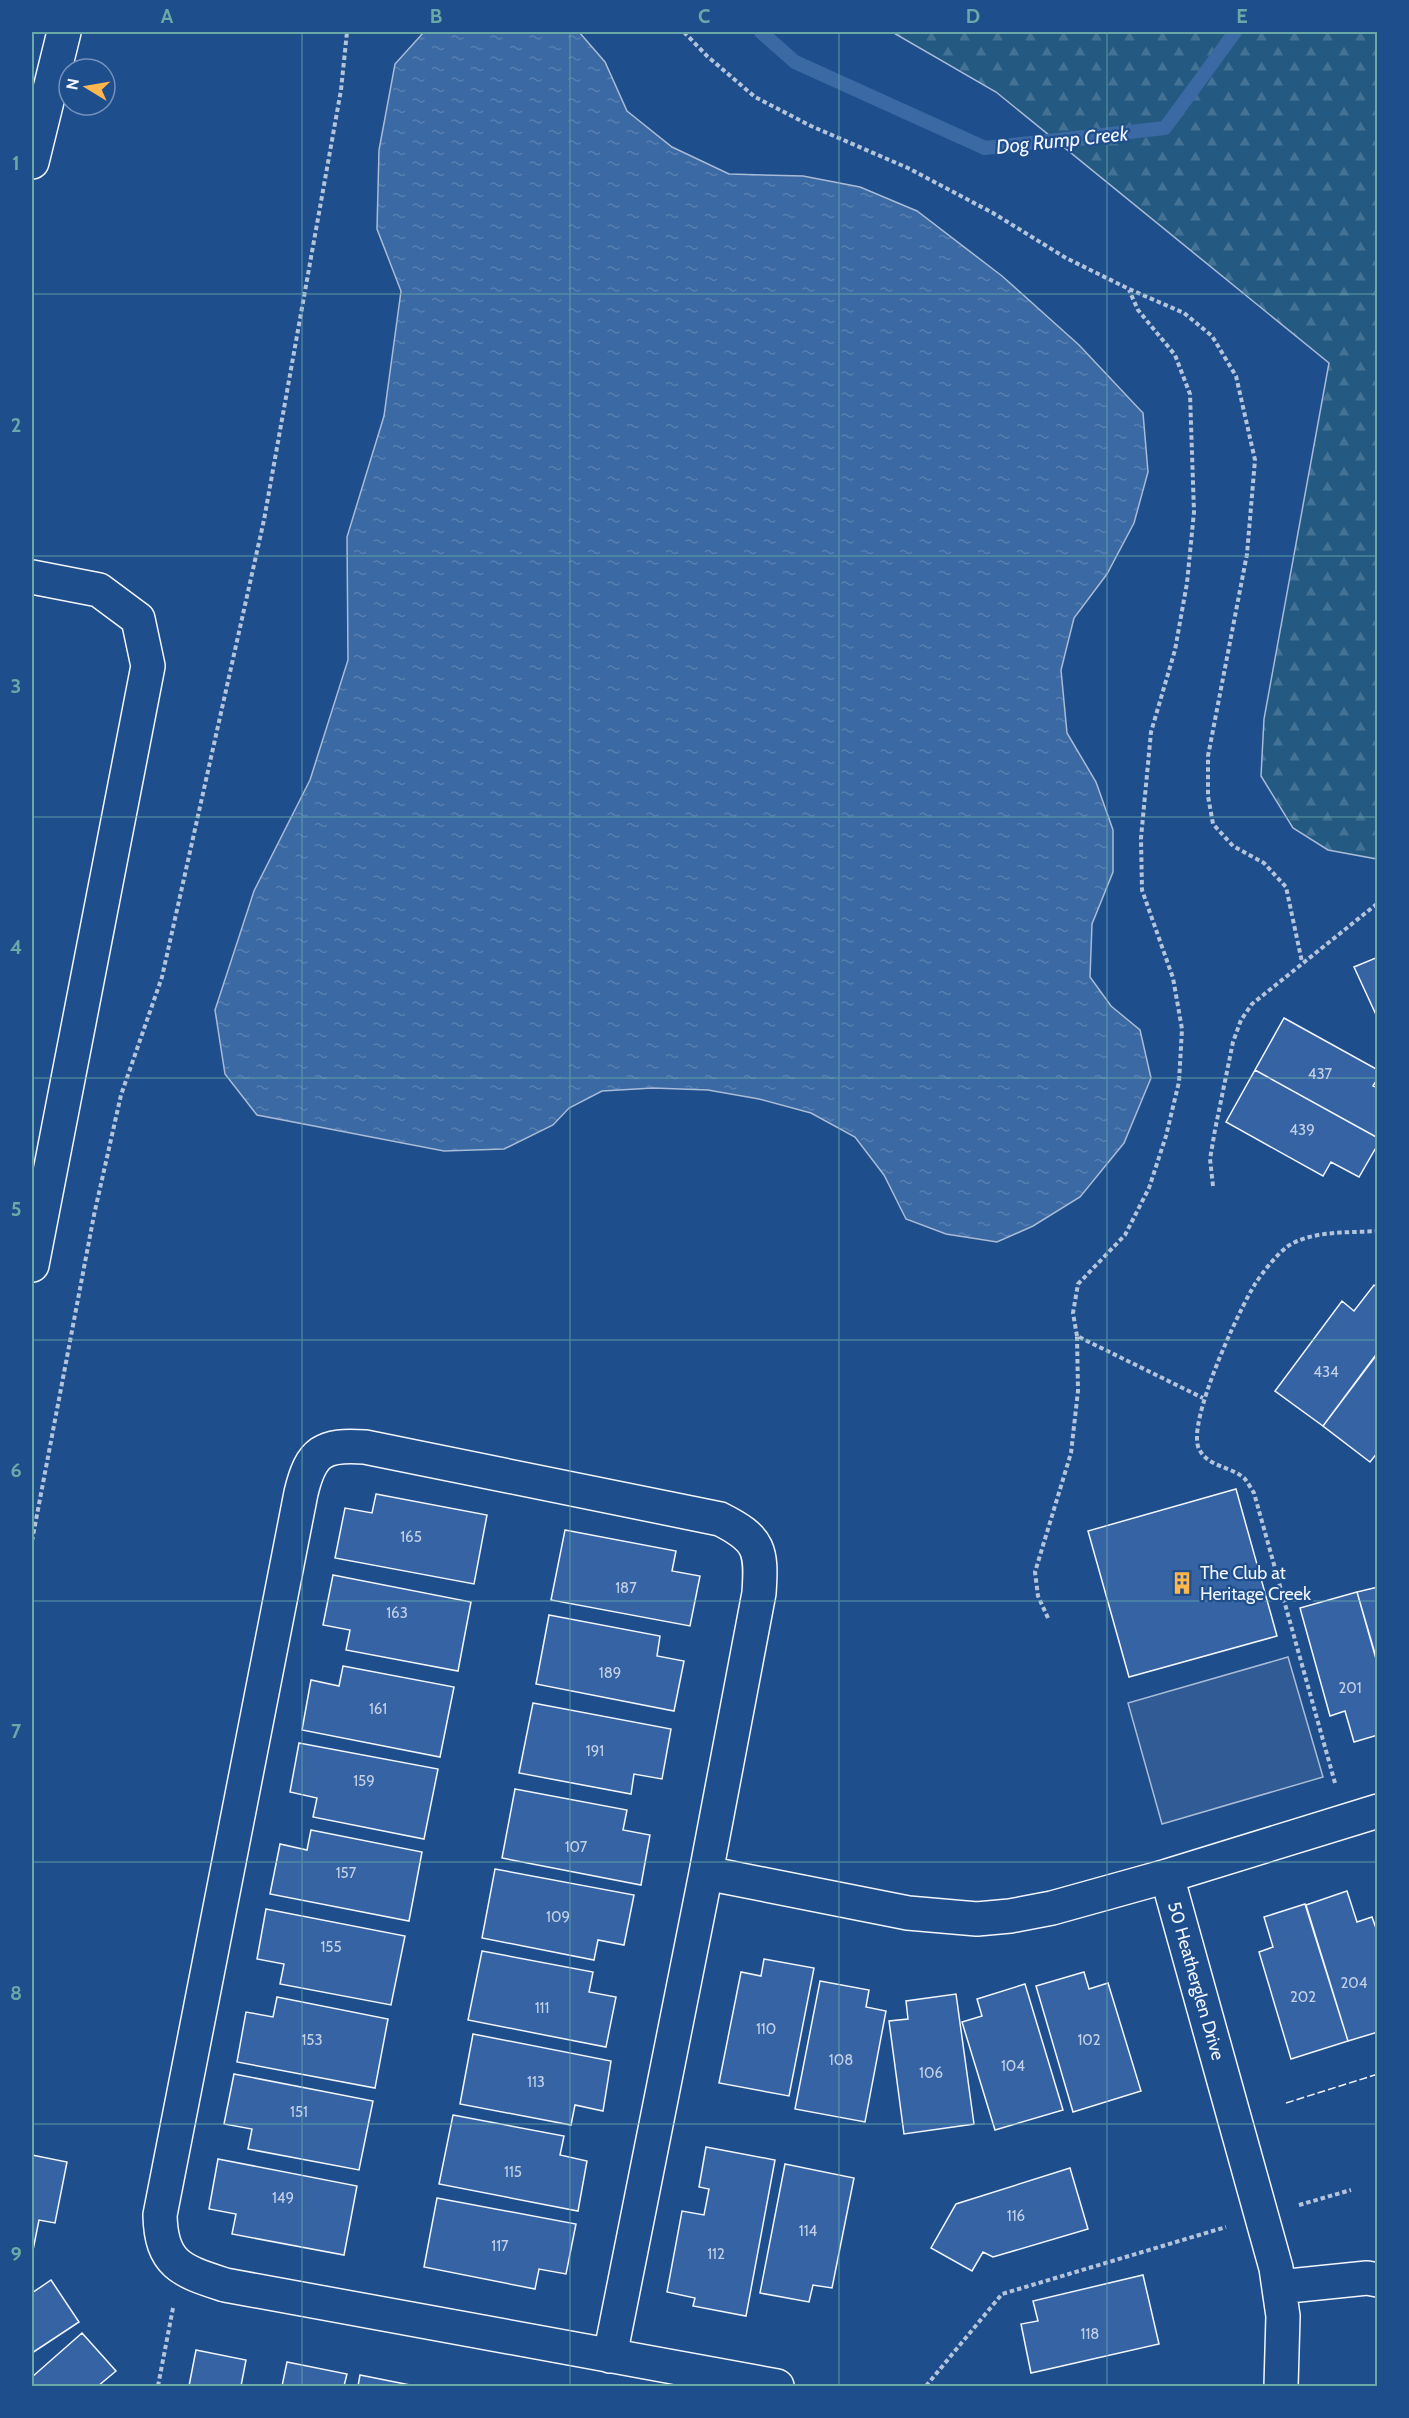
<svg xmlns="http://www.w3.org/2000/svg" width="1409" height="2418" font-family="Cabin,sans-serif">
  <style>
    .forest { fill: url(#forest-firs); stroke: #a8bbd7; stroke-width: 1.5 }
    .parking { fill: #305b95; stroke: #a8bbd7; stroke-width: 1.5 }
    .water { fill: url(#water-ripples); stroke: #a8bbd7; stroke-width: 1.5 }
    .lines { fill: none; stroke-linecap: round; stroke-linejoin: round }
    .stream { stroke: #3b69a3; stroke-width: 14 }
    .building { fill: #3563a3; stroke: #f2f6ff; stroke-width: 1.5 }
    .minor-casing { stroke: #f2f6ff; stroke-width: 36 }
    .path { stroke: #b3c4dc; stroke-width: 4; stroke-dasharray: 4.5 3; stroke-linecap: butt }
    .minor { stroke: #1f4e8c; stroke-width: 33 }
    .fence { stroke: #f2f6ff; stroke-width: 1.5; stroke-dasharray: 8 3; stroke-linecap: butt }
    .grid { fill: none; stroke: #6aa9a8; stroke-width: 1.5; stroke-opacity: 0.55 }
    .labels { text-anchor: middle; stroke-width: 4.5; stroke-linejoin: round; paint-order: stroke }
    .number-label { font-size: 15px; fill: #c3d1e8 }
    .poi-label { font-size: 18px; fill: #f2f6ff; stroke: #1f4e8c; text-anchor: start }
    .street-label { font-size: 18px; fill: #f2f6ff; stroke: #1f4e8c }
    .water-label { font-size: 20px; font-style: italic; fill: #f2f6ff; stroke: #1f4e8c }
    .neatline { fill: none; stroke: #6aa9a8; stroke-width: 2 }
    .grid-label { font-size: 20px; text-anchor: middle; font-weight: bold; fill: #6aa9a8 }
  </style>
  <defs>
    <pattern id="forest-firs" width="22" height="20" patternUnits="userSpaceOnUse" patternTransform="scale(1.5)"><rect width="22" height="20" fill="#245a82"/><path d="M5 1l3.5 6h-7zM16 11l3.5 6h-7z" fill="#447295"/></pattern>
    <pattern id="water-ripples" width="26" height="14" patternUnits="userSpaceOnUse" patternTransform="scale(1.5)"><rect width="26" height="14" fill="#3b69a3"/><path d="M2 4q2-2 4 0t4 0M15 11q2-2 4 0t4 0" fill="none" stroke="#587fb1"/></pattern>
  </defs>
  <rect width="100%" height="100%" fill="#1f4e8c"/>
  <path class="forest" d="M892,32H1377V859L1328,850L1293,828L1261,776L1264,719L1329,363L996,92Z"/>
  <path class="parking" d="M1288,1657L1323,1777L1162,1824L1128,1703Z"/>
  <path class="water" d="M424,32H579L605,62L627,111L672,147L729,174L803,176L860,187L917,211L1002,276L1079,345L1143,413L1148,472L1134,523L1107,574L1074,618L1061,670L1067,733L1096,782L1113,830V872L1092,924L1090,977L1111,1006L1140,1030L1151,1078L1124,1143L1080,1197L1033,1226L997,1242L946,1234L906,1219L884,1175L855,1137L811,1113L759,1099L708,1090L653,1088L602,1091L569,1108L553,1125L504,1149L444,1151L257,1115L225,1074L215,1010L254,891L310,780L348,660L347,537L384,416L401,291L377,229L379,150L395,64Z"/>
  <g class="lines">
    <path class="stream" d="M761,32L795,62L985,148L1165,128L1235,32"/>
  </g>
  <path class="building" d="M1378,957V1019L1354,967Z
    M1378,957V1019L1354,967Z
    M1284,1018L1378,1070V1078L1373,1086L1378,1088V1138L1255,1070Z
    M1284,1018L1378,1070V1078L1373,1086L1378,1088V1138L1255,1070Z
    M1255,1070L1378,1138V1144L1359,1177L1331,1162L1323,1176L1226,1122Z
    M1255,1070L1378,1138V1144L1359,1177L1331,1162L1323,1176L1226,1122Z
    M1374,1285L1378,1288V1352L1323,1426L1275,1391L1342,1301L1354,1311Z
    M1374,1285L1378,1288V1352L1323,1426L1275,1391L1342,1301L1354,1311Z
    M1378,1353V1452L1370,1462L1323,1426Z
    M1378,1353V1452L1370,1462L1323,1426Z
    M1236,1489L1277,1636L1129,1677L1088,1531Z
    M376,1494L487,1515L474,1584L335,1558L345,1508L372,1513Z
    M565,1530L676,1551L672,1571L700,1576L690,1626L551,1600Z
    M333,1575L471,1602L458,1671L346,1650L350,1630L323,1625Z
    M1378,1587V1664L1357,1592Z
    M1378,1587V1664L1357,1592Z
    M1357,1592L1378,1666V1735L1354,1742L1345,1711L1330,1716L1300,1608Z
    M1357,1592L1378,1666V1735L1354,1742L1345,1711L1330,1716L1300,1608Z
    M549,1615L660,1636L657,1656L684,1661L674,1711L536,1684Z
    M343,1666L454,1687L440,1757L302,1730L311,1680L339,1686Z
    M533,1703L671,1729L662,1779L634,1774L631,1794L519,1773Z
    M299,1743L438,1769L424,1839L313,1817L317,1798L290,1792Z
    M515,1789L627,1810L623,1830L650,1835L641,1885L502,1858Z
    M311,1830L422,1852L409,1921L270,1894L280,1844L307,1850Z
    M495,1869L634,1895L624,1945L598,1940L594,1960L482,1938Z
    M1347,1891L1357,1922L1372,1917L1378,1934V2032L1348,2041L1306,1905Z
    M1347,1891L1357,1922L1372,1917L1378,1934V2032L1348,2041L1306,1905Z
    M1305,1904L1348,2041L1291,2059L1259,1952L1273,1947L1264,1917Z
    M1305,1904L1348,2041L1291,2059L1259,1952L1273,1947L1264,1917Z
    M266,1909L405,1936L391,2005L280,1984L284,1964L257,1959Z
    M482,1951L593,1972L589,1992L616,1997L606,2047L468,2020Z
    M764,1959L814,1968L789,2096L719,2083L741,1972L761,1976Z
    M1084,1972L1089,1989L1108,1983L1141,2091L1073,2112L1036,1986Z
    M820,1981L869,1990L866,2007L886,2011L865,2122L795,2109Z
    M1025,1984L1063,2110L995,2130L962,2022L982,2016L977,1999Z
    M956,1994L974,2124L904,2134L889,2021L908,2019L906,2001Z
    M277,1997L388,2019L375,2088L237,2062L246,2012L273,2017Z
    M473,2034L611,2061L603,2111L575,2105L571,2125L460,2104Z
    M234,2074L373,2101L359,2170L248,2149L252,2129L224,2124Z
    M453,2115L564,2136L560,2155L587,2161L578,2211L439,2184Z
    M706,2147L775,2160L746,2316L693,2306L695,2298L667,2292L682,2211L704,2215L709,2189L699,2187Z
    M32,2155L67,2162L55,2223L39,2220L32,2255Z
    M218,2159L357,2186L344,2255L232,2234L236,2214L209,2209Z
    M785,2164L854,2178L832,2288L813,2285L809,2302L760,2293Z
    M1070,2168L1088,2229L993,2257L983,2252L972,2271L931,2248L956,2204Z
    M437,2198L576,2224L566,2274L539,2269L535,2289L424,2267Z
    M1143,2275L1159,2344L1031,2373L1021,2324L1038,2321L1033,2301Z
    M51,2280L79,2322L32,2353V2293Z
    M82,2333L116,2371L98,2386H32V2377Z
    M196,2350L246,2360L241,2386H189Z
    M287,2362L347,2374L344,2386H282Z
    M360,2375L410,2385L409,2386H358Z"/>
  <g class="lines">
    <g class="minor-casing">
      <path id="minor" d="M32,162L64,32
        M32,577L99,590L138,619L148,666L32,1265
        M706,1873L908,1913L977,1919L1010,1916L1052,1908L1167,1876L1378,1811
        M1167,1876L1276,2268L1283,2316L1281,2386
        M1279,2287L1367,2278L1378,2280
        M610,2356L706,1873L759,1593C762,1550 760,1539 720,1519L365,1447C323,1444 311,1451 301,1493L160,2215C161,2265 182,2271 225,2285L777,2386"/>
    </g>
    <path class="path" d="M684,32L707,56L755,97L811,126L908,168L993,213L1066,258L1129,289L1184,313L1212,336L1236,376L1255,460L1247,554L1208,756V796L1213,824L1233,846L1264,863L1286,887L1302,962
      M1213,1186L1210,1159L1215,1130L1233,1042L1241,1020L1252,1004L1378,903
      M1077,1336L1073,1313L1078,1284L1125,1235L1149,1188L1166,1136L1179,1082L1182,1029L1173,978L1142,890L1141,838L1151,732L1175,650L1187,583L1194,512L1190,394L1175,355L1138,310L1129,290
      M32,1541L94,1215L121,1095L162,977L264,520L341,90L347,32
      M1048,1618L1038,1596L1035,1572L1071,1453L1078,1391L1077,1336L1203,1398
      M1335,1783L1254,1493C1251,1489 1248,1482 1244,1478C1230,1466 1208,1467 1199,1449C1186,1423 1239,1310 1255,1284C1263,1272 1276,1255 1288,1246C1313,1230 1349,1233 1378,1231
      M1299,2205L1351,2190
      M158,2386L173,2308
      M926,2386L1002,2294L1226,2227"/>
    <use href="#minor" class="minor"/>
    <path class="fence" d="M1286,2103L1378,2074"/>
  </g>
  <path class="grid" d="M302,32V2386M570,32V2386M839,32V2386M1107,32V2386M32,294H1378M32,556H1378M32,817H1378M32,1078H1378M32,1340H1378M32,1601H1378M32,1862H1378M32,2124H1378"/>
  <defs>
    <g id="building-bare" transform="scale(1.8)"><path d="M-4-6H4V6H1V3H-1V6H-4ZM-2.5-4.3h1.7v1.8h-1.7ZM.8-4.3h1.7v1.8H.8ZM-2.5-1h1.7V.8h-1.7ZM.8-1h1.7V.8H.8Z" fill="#ffb74d" stroke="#1f4e8c" stroke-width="2.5" paint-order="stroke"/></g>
  </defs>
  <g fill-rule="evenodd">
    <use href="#building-bare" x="1182" y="1583"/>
  </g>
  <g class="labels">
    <g class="number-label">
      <text x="1320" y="1079">437</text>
      <text x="1302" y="1135">439</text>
      <text x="1326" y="1377">434</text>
      <text x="411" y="1542">165</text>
      <text x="626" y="1593">187</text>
      <text x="397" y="1618">163</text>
      <text x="610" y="1678">189</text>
      <text x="1350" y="1693">201</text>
      <text x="378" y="1714">161</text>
      <text x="595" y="1756">191</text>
      <text x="364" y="1786">159</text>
      <text x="576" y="1852">107</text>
      <text x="346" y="1878">157</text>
      <text x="558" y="1922">109</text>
      <text x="331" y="1952">155</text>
      <text x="1354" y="1988">204</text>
      <text x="1303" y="2002">202</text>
      <text x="542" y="2013">111</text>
      <text x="766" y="2034">110</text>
      <text x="312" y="2045">153</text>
      <text x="1089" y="2045">102</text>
      <text x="841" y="2065">108</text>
      <text x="1013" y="2071">104</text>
      <text x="931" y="2078">106</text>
      <text x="536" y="2087">113</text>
      <text x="299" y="2117">151</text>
      <text x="513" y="2177">115</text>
      <text x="283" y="2203">149</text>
      <text x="1016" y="2221">116</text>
      <text x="808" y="2236">114</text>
      <text x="500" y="2251">117</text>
      <text x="716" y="2259">112</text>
      <text x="1090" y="2339">118</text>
    </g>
    <g class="poi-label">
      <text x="1200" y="1579">The Club at<tspan x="1200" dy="21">Heritage Creek</tspan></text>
    </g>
    <g class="street-label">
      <text transform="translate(1196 1981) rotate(74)" y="6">50 Heatherglen Drive</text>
    </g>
    <g class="water-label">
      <text transform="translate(1062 140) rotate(-6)" y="7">Dog Rump Creek</text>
    </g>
  </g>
  <rect width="1409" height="2418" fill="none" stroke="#1f4e8c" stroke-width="66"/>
  <g transform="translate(87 87) rotate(281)"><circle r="28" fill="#1f4e8c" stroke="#7391ba" stroke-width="1.5"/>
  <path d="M0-4.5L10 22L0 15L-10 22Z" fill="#ffb74d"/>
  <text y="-9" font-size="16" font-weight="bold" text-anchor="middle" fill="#f2f6ff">N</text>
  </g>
  <rect x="33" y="33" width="1343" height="2352" class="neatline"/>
  <g class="grid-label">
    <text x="167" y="23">A</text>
    <text x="436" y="23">B</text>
    <text x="704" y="23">C</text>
    <text x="973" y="23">D</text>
    <text x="1242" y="23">E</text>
    <text x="16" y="170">1</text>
    <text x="16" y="432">2</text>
    <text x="16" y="693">3</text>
    <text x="16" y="954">4</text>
    <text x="16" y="1216">5</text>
    <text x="16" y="1477">6</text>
    <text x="16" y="1738">7</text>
    <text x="16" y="2000">8</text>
    <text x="16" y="2261">9</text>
  </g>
</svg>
